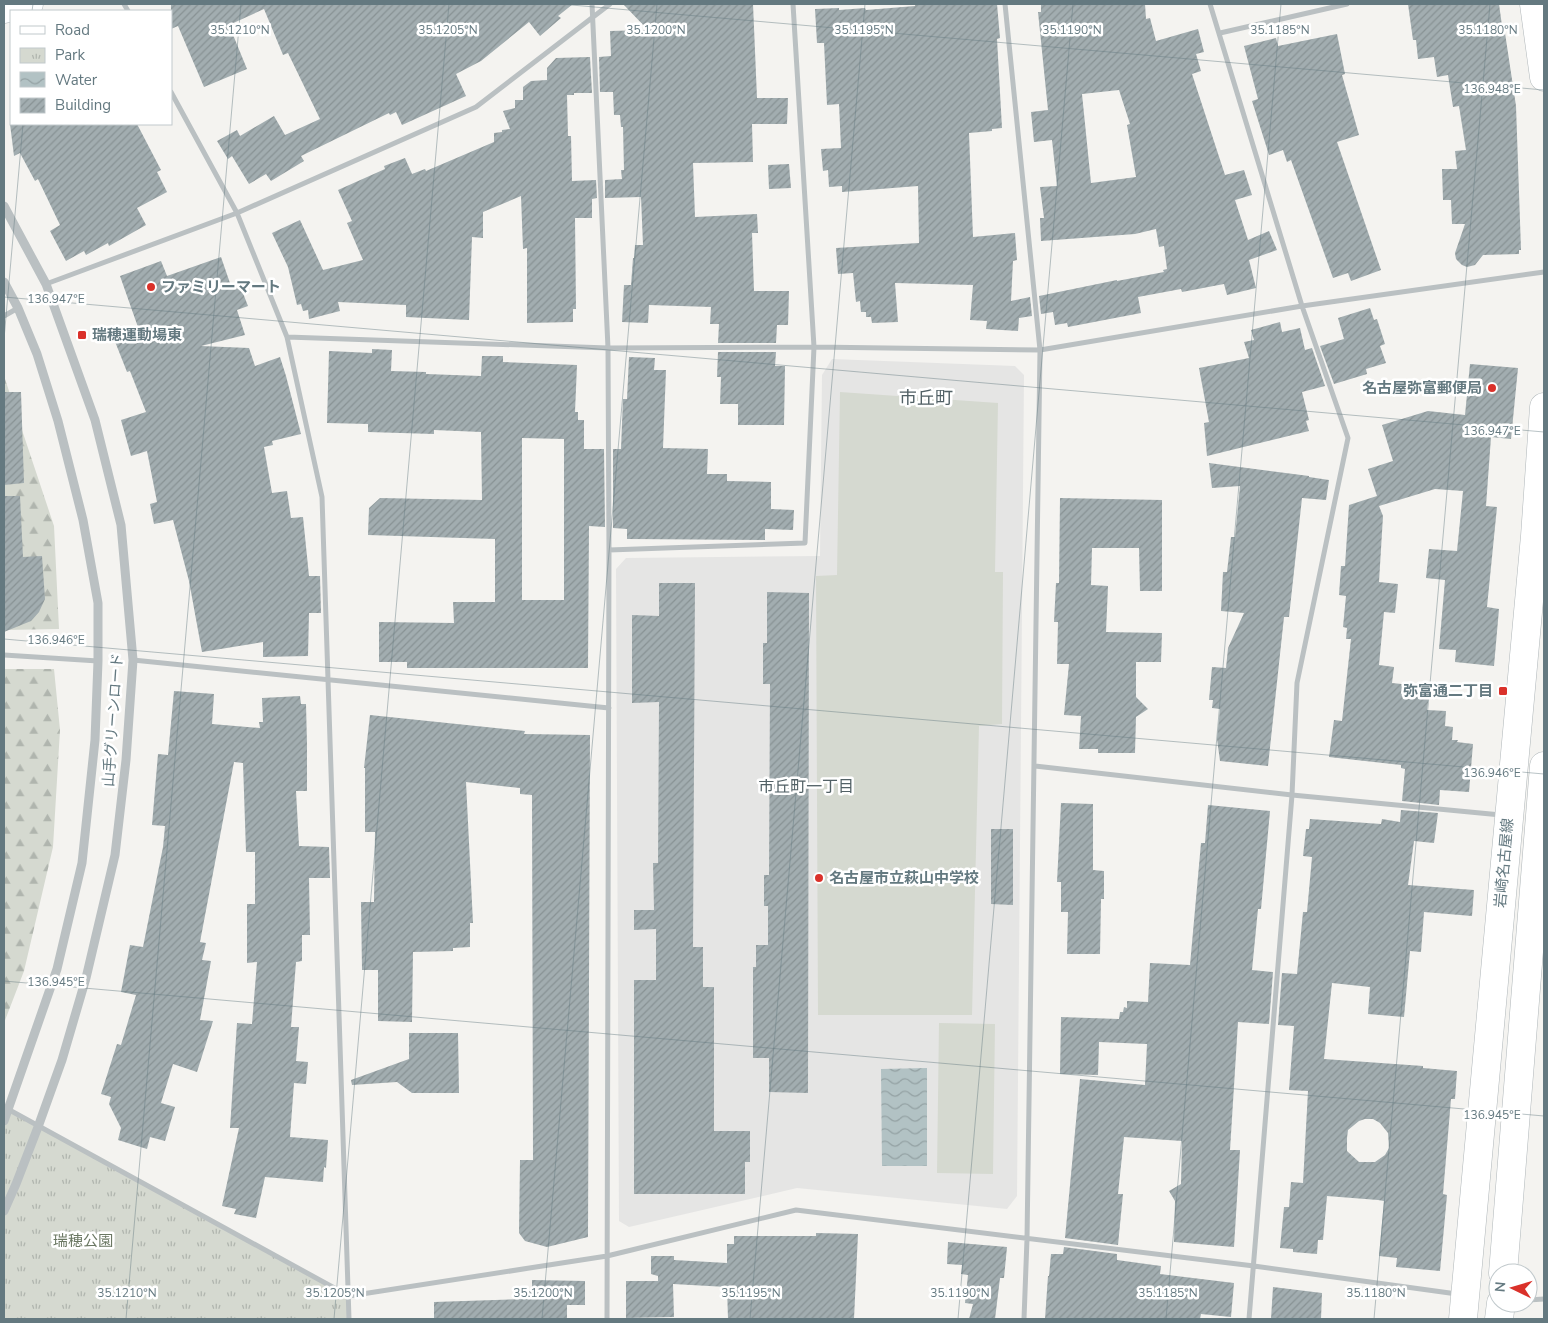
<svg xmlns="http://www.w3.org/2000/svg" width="1548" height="1323" font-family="'Nunito Sans','Noto Sans JP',sans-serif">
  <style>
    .built { fill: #e5e5e4 }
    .grass { fill: #d5d9d0 }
    .forest { fill: url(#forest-firs) }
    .park { fill: url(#park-tufts) }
    .water { fill: url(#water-waves) }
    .building { fill: url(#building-hatch); fill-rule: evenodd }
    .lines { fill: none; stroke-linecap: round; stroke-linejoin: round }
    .secondary-casing { stroke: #afb6b9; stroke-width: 29 }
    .primary-casing { stroke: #aeb4b7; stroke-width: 29 }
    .minor { stroke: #bac0c2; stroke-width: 5 }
    .tertiary { stroke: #bac0c2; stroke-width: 9 }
    .secondary { stroke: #fff; stroke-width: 28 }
    .primary { stroke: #fff; stroke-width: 28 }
    .ticks { fill: none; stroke: #647980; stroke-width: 1; stroke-opacity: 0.45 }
    .poi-dot { fill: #da312a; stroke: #fff; stroke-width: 2 }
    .labels { text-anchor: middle; stroke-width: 5; stroke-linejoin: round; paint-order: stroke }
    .poi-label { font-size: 15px; font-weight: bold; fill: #647980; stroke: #fff; text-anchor: start }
    .street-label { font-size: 15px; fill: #647980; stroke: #fff }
    .park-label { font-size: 15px; fill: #6b7863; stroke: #fff }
    .neighbourhood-label { font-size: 16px; fill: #526166; stroke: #fff }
    .quarter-label { font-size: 18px; fill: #526166; stroke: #fff }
    .ticks-label { font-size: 12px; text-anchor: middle; fill: #647980; stroke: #fff; stroke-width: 5; stroke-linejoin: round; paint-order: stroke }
  </style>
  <defs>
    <pattern id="forest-firs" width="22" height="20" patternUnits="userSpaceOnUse" patternTransform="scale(1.25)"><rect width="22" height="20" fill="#d5d9d0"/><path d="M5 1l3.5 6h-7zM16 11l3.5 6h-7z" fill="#b0b5ae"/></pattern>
    <pattern id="park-tufts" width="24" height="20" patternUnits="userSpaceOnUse" patternTransform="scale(1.25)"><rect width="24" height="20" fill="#d5d9d0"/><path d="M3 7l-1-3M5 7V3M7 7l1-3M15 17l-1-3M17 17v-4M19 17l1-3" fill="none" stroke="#b0b5ae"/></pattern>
    <pattern id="water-waves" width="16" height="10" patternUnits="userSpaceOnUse" patternTransform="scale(1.25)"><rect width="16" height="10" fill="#b2c2c4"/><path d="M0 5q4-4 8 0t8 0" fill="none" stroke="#94a2a4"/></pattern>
    <pattern id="building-hatch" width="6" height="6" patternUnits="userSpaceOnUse" patternTransform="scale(1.25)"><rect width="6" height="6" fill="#a2adb0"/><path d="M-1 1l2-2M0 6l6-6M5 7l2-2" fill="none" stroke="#889294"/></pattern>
  </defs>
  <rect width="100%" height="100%" fill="#f4f3f0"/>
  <path class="built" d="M832,359L1015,366L1024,375L1017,1196L1007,1209L797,1188L629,1227L619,1221L616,569L626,558L820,556L822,375Z"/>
  <path class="grass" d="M840,392L998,403L995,572H1003L1002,724L979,726L972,1015H818L816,576L837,575Z
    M939,1023L995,1024L993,1174L937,1173Z"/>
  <path class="forest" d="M4,376L54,526L59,629L4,630Z
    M4,669H54L60,730L53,847L24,971L4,1023Z"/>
  <path class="park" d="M4,1107L349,1296V1319H4Z"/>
  <path class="water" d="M927,1068V1166H882L881,1069Z"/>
  <path class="building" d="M171,4H573L558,16L561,18L540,36L529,22L481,61L456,74L466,96L402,125L396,112L390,115L389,113L301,156L304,161L271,181L266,174L249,184L232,156L228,159L217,141L237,130L240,136L274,116L285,135L320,119L288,53L283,55L264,9L229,25L247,69L204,87L178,26L171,29Z
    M623,4H753L757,98H788L787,124H752L753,162L693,163L695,217L757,214L758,233H752L754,291H789L788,325H777L776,343H718L719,324H710L711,307L649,305L648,323L622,322L624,285H631L633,258H634L635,245H643L641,197L605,198V180L622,179L621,170H624L623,127H621L620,115H614L613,92H600L599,57L611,56L610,31L648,30Z
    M915,4H997L1000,38L997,39L1002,128L992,129V131L969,133L973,237L1015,233L1017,260L1013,261L1011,301L1030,297L1032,316L1019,318L1018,331L986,329L987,321L970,320L973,285L895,283L898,322L872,323L871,317H866V312H861L860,301L856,302L853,273L838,274L836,248L919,243L918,186L842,192V186L829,187L828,170L823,171L821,149L841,148L839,104L827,105L824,43H817L815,9L839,8V10L865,8L866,10L915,6Z
    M1041,4H1145L1146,19L1150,18L1156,41L1198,29L1204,52L1196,54L1201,71L1192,74L1225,175L1244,170L1252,195L1235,200L1248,240L1269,231L1277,250L1249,260L1256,288L1227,295L1224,284L1182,292L1181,289L1138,297L1141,313L1068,327L1067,323L1055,325L1053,312L1041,314L1039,296L1117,280V281L1164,272L1163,270L1167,269L1164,246L1159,247L1156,229L1135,234L1041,241L1040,218H1044L1040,187L1057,186L1052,140L1034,142L1031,112L1048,110L1038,12H1041ZM1119,90L1130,124L1127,125L1136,177L1091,183L1082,94Z
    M1408,4H1499L1503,33H1505L1516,106L1521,250H1519V254L1483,255L1475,265L1467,267L1462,265L1456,259L1455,253L1465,224H1452L1451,200H1443L1442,169H1457L1455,151L1466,150L1459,106L1453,107L1448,75L1437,77L1434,57L1418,59L1416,40H1413Z
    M1337,34L1345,74L1342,75L1359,135L1337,142L1381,270L1351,281L1348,273L1333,278L1291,160L1287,162L1283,150L1269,155L1252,101L1258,99L1244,46L1276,38L1278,46Z
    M590,57L592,93H574V95H567L568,136H571L572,181L596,180L597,198L592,199V218H575L576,309H573V322L527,323V248L523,249L521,196L483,212V238L472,237L469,320L406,317V305L338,302L340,311L309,319L308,310L303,311L301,304L297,305L288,267L272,233L300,220L323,270L363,260L347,223L352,221L338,190L385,169L384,166L405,158L412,174L425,169L426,171L494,142V133L502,132V130L510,129L503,111L515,108V100H523V87L531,81L547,80V68L556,58Z
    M10,124H137L161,170L157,172L167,192L137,208L146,225L109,246L108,243L86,255L84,251L66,261L50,231L60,225L38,179L35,181L20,153L14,156Z
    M789,164L791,188L769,189L768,165Z
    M221,257L231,286L239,283L248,306L237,310L245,335L201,346L249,348L255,366L280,357L286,376L301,434L272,441L273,445L264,447L272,493L287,491L291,518L303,517L309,576H320L321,613H309L308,656L263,657V642L202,652L189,581L173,520L154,524L150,504L157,502L147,451L131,456L121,420L146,412L130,371L127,372L114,339L139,330L120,276L161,261L167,276Z
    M1370,308L1374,320L1377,319L1385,344L1380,346L1386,363L1366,369L1367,374L1334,384L1320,346L1344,339L1338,318Z
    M1280,322L1282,332L1300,328L1305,350L1312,348L1325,386L1302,392L1309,420L1306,421L1309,431L1207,456L1204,423L1209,422L1199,368L1249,358L1244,342L1254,340L1251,330Z
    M372,349L392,350L391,371L426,372V374L481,376L482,356H503V362L577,365L575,412H578V420H584V449H604L605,527L589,526L588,668H407V662H379V622L454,623L453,602H495V539L368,535L369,508L380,498L482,500L481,432L434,430V434L368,432V424L327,423L329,351L372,353ZM522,438L564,439V600H522Z
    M718,352H776L775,366H785L784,425H738V404H720L721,377H717Z
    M629,357L655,358L654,370H666L663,448L708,449L707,474H727V481L771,482V509L794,510L793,530L765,529V540L627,539V529L613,528V449H621L623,399H627Z
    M1470,364L1518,368L1511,439L1491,437L1486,506L1497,507L1487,607L1499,609L1494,666L1455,662L1456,650L1439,649L1445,580L1426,578L1429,549L1457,551L1463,491L1435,489L1379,506L1383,516L1379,582L1398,584L1395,613L1384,612L1379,665L1394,667L1392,683L1430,687L1427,710L1446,711L1445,726L1453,727L1452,740H1458L1457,742L1473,744L1469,792L1440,790L1439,805L1402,801L1405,769L1401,768V765L1329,757L1334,720L1342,721L1351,639H1346L1347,628L1343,627L1346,596L1339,595L1341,566H1345L1349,505L1377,496L1368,469L1393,461L1382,425L1428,411L1465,415Z
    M4,392H21L24,483L4,485Z
    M1209,463L1309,476V477L1329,480L1326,500L1302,498L1289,617H1284L1268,766L1220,761L1217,739L1220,709L1212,708L1213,700H1209L1212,667L1226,668L1228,648L1244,613L1221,611L1223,572H1227L1231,537H1235L1240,486L1212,488Z
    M4,496H20L23,557L42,556L45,599L39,612L31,621L4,632Z
    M1060,498L1162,500V591H1140L1139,548H1092L1091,585L1108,586L1106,632L1162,633L1161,662H1136V697L1148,709L1136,717L1135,753H1098V749H1079L1081,716L1064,715L1069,664H1057L1058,622H1054L1056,583H1059Z
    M659,583H695L693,947H703V987H714V1131H750V1162H745V1194H634V980H656V929L634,930V910H654L653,863H658L659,702L632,703V615L659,616Z
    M767,592L809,593L808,1093L769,1092V1058H753V967H756V945H768V906H764V875H769L770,684H763V643H767Z
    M174,691L214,694L212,724L260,728L259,722H263L262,698L300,696L301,704H306L307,744V791H296L299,846L329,847L330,878H309L310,935H302V961L296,962L291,1027H299L296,1061L308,1062L306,1084L294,1083L290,1137L328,1140L326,1168L324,1167L323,1182L265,1177L256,1218L234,1214L236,1209L222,1206L239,1128H230L237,1023L252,1024L257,962L247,963V904H255V852H246L243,763L234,762L200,942L206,943L202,960L211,961L200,1020L213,1021L197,1072L173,1064L161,1103L175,1107L165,1141L150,1137L147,1149L118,1140L121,1128L109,1104L111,1097L101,1094L117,1044L121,1045L136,995L121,992L130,945L143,947L163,847L165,826L152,825L158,754L168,755Z
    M370,715L525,731L524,734L590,735L588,1237L547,1247L525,1241L519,1233L520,1160H533L532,795L520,794V788L466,782L473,923H470V947L453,948V951L413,952L412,1022L378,1021V970H362L361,902H374L375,832H365V768H364Z
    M1061,803L1093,804V870L1104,871V899H1101L1100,954H1067L1068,912H1061V882H1057Z
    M1208,805L1270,811L1261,909H1258L1252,970L1273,972L1269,1024L1238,1022L1230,1150H1240L1234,1247L1174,1242L1175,1201L1169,1191L1181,1184L1182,1141L1124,1137L1118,1194H1123L1118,1245L1065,1238L1080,1079L1145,1085L1147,1044L1099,1042L1098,1075L1060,1074L1061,1017L1119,1019L1120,1012H1123L1124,1007L1127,1008V1001L1148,1002L1150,963L1190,965L1201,843H1205Z
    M1401,810L1438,813L1434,843L1414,841L1408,885L1474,890L1472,916L1424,912L1421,952L1410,951L1404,1017L1368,1014L1370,987L1332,983L1324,1059L1423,1066V1068L1457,1071L1455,1099H1451L1443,1194L1447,1195L1440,1271L1396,1267L1397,1258L1379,1256L1384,1201L1378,1200L1327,1196L1323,1240H1318L1317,1254L1293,1252V1249L1280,1248L1284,1207H1289L1291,1182L1303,1183L1308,1091L1289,1090L1294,1026L1278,1025L1282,973L1297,974L1303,912H1307L1312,857L1303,856L1306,829H1309L1310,819L1381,824L1382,819L1400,822ZM1365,1119H1373L1380,1123L1388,1133L1389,1148L1385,1155L1375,1162H1359L1347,1151V1138L1348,1130L1359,1121Z
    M991,829H1013V905L991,904Z
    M409,1033H458L459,1093H412L397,1082L352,1085L351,1080L409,1059Z
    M816,1233L858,1234L854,1319H728L727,1287L673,1284L674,1317L626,1318V1281H658V1276L651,1274V1256H674V1260L727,1263V1244H734V1236H816Z
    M948,1242L1007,1247L1004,1278H1000L995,1319H969L973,1304L965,1303L968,1275L961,1274L962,1265L947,1264Z
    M1064,1247L1117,1254V1260L1161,1266L1160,1274L1234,1283L1231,1317L1201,1314L1200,1319H1045L1048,1276H1049L1051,1254H1063Z
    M532,1280L585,1281V1305H567V1319H434V1302L527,1299V1291H532Z
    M1273,1287L1322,1293L1321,1319H1271Z"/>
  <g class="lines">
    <g class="secondary-casing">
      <path id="secondary" d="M1534,4L1544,77
        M1503,1273L1544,766
        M1463,1319L1535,536L1544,407
        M1499,1319L1501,1303"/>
    </g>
    <g class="primary-casing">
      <path id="primary" d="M4,9L29,4"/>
    </g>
    <path class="minor" d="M124,4L128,11
      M592,4L608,348L609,550L607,1319
      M1005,4L1040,350L1027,1239L1024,1319
      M1210,4L1302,306L1348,438L1297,683L1292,795L1249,1319
      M1220,33L1347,4
      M171,92L237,213L287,337L322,497L349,1319
      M46,284L237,213L476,107L610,4
      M4,316L18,308
      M287,337L608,348L814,347L1040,350L1302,306L1544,272
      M609,550L805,543L814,347L793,4
      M4,655L98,661
      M133,660L609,708
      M1035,766L1292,795L1501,815
      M4,1107L349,1296L607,1256L796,1210L1254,1266L1457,1294
      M1528,1300L1544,1299"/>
    <path class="tertiary" d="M4,206L46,284L95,420L121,525L133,660L126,760L115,855L86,978L62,1060L38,1127L16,1184L4,1211
      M4,282L18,308L37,354L58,421L83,520L98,603V661L95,740L82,863L57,969L4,1121"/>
    <use href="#secondary" class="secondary"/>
    <use href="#primary" class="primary"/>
  </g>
  <path class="ticks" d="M560,4L1544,90M32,11L33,4M4,297L1544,432M4,339L23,124M4,639L1544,774M4,981L1544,1116M126,1319L241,4M334,1319L449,4M542,1319L657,4M750,1319L865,4M958,1319L1073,4M1166,1319L1281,4M1374,1319L1490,4"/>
  <g class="poi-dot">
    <circle cx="151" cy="287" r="5"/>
    <rect x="77" y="330" width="10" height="10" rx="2.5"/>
    <circle cx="1492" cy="388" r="5"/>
    <rect x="1498" y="686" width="10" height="10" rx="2.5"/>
    <circle cx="819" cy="878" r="5"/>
  </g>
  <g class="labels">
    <g class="poi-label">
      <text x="161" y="292">ファミリーマート</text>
      <text x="92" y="340">瑞穂運動場東</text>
      <text x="1482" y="393" text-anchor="end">名古屋弥富郵便局</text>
      <text x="1493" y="696" text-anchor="end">弥富通二丁目</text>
      <text x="829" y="883">名古屋市立萩山中学校</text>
    </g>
    <g class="street-label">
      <text transform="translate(113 720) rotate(-86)" y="5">山手グリーンロード</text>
      <text transform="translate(1504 863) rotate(-85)" y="5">岩崎名古屋線</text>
    </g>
    <g class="park-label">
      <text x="83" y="1246">瑞穂公園</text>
    </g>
    <g class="neighbourhood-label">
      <text x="806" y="792">市丘町一丁目</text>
    </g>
    <g class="quarter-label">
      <text x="926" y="404">市丘町</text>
    </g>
  </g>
  <g class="ticks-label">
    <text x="240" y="34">35.1210°N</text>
    <text x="448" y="34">35.1205°N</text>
    <text x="656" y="34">35.1200°N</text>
    <text x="864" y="34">35.1195°N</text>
    <text x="1072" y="34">35.1190°N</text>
    <text x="1280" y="34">35.1185°N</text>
    <text x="1488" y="34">35.1180°N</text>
    <text x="1492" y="93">136.948°E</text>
    <text x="56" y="303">136.947°E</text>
    <text x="1492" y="435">136.947°E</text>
    <text x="56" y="644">136.946°E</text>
    <text x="1492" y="777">136.946°E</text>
    <text x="56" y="986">136.945°E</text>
    <text x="1492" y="1119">136.945°E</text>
    <text x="127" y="1297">35.1210°N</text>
    <text x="335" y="1297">35.1205°N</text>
    <text x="543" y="1297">35.1200°N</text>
    <text x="751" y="1297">35.1195°N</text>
    <text x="960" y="1297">35.1190°N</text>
    <text x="1168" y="1297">35.1185°N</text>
    <text x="1376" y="1297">35.1180°N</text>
  </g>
  <rect width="1548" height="1323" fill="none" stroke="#647980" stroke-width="10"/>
  <rect x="10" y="10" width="162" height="115" fill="#ffffff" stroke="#c1c9cc"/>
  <rect x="20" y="26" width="25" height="8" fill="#ffffff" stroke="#c1c9cc"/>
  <text x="55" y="35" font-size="15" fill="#647980">Road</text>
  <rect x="20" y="48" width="25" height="15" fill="url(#park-tufts)" stroke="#c1c9cc"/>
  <text x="55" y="60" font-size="15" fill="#647980">Park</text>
  <rect x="20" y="72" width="25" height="15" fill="url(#water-waves)" stroke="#c1c9cc"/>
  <text x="55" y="85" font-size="15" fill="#647980">Water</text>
  <rect x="20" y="98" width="25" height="15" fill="url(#building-hatch)" stroke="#c1c9cc"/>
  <text x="55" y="110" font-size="15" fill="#647980">Building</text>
  <g transform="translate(1513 1288) rotate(275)"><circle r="24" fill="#ffffff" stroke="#c1c9cc"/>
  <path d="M0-4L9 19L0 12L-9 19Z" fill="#da312a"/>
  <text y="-8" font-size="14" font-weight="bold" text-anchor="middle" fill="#647980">N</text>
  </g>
</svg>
